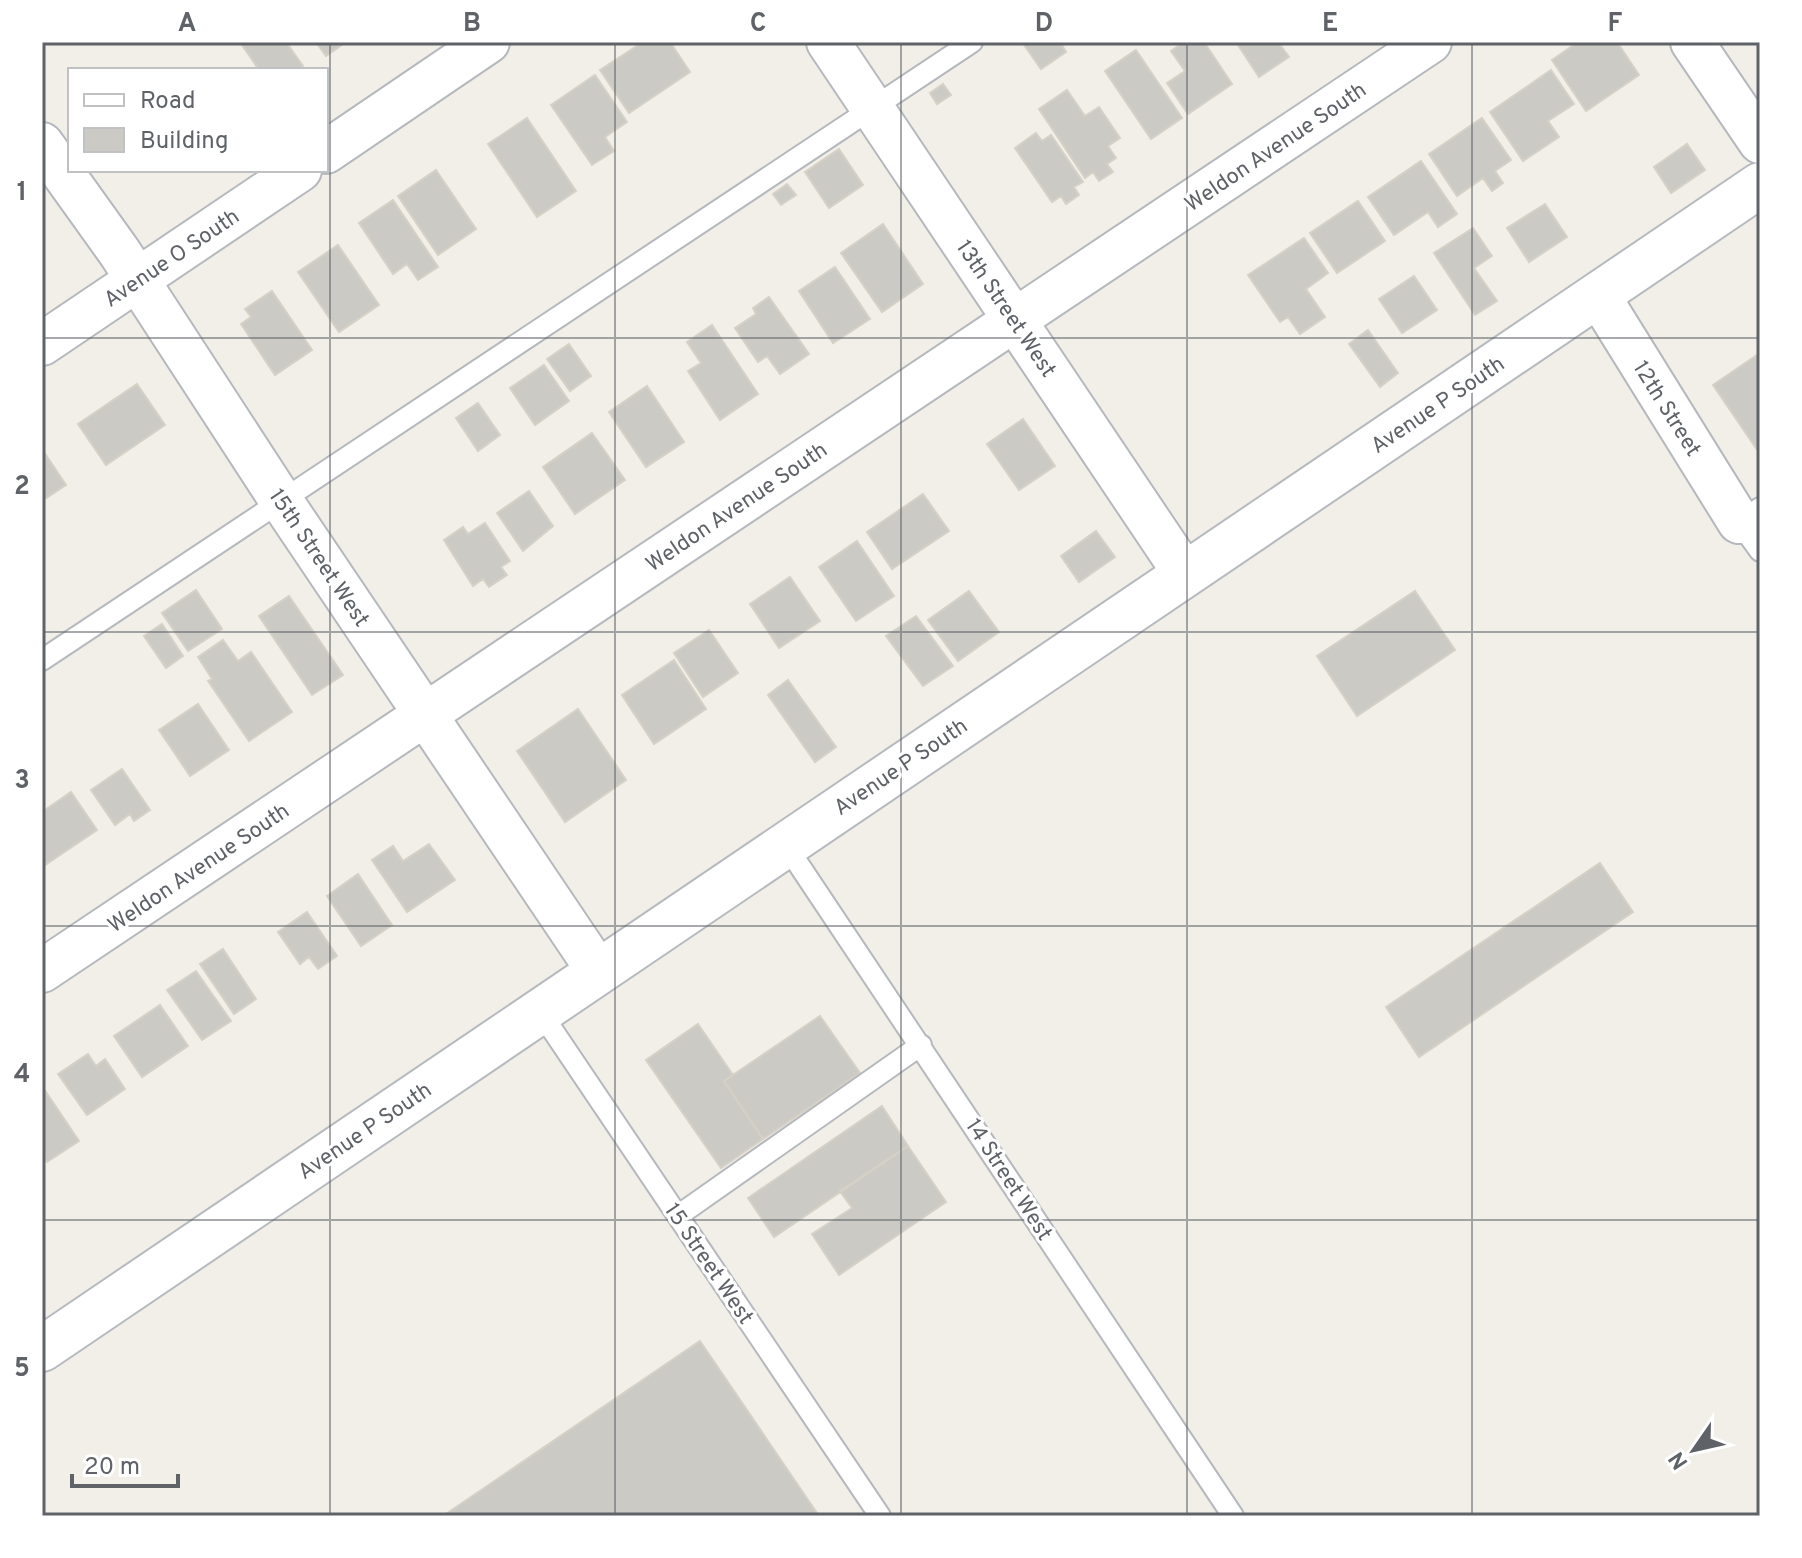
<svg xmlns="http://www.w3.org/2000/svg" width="1802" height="1558" font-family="Overpass,sans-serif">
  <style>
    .building { fill: #cccac5; stroke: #d6d1c6; stroke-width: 2 }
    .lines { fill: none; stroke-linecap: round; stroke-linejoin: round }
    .service-casing { stroke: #b5b8bc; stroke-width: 24 }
    .minor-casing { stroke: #b5b8bc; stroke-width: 46 }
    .secondary-casing { stroke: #b6babf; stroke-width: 48 }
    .service { stroke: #fff; stroke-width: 20 }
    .minor { stroke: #fff; stroke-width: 42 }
    .secondary { stroke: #fff; stroke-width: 44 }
    .grid { fill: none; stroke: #5f6368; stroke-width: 2; stroke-opacity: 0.55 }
    .labels { text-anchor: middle; stroke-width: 6; stroke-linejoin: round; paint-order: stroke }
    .street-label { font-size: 22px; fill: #5f6368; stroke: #fff }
    .neatline { fill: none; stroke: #5f6368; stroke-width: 3 }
    .grid-label { font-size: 26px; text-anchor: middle; font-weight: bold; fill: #5f6368 }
  </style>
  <rect width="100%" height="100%" fill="#f1efe8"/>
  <path class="building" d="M240,42H286L303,66L298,70H259Z
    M316,42H346L326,56Z
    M643,42H670L690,72L629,113L600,70Z
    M1022,42H1060L1066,52L1041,69Z
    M1184,42H1204L1232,84L1188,114L1167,83L1185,71L1171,51Z
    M1236,42H1278L1289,57L1259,77Z
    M1578,42H1617L1639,75L1586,111L1552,60Z
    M1136,50L1182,118L1151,139L1105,71Z
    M1551,70L1574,104L1548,121L1559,137L1523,161L1490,112Z
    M595,75L627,122L605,137L614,151L592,165L551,105Z
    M943,84L951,95L937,104L930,93Z
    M1067,90L1085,116L1099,107L1120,138L1108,146L1116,158L1107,164L1113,172L1099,181L1093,172L1085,178L1039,109Z
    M527,118L576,191L537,217L488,144Z
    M1482,118L1511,160L1495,171L1503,183L1492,191L1483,178L1457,196L1429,154Z
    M1036,133L1042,141L1051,135L1083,182L1074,187L1079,195L1066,204L1061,196L1052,202L1015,148Z
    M1687,144L1705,170L1671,193L1654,167Z
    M839,149L863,185L829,208L805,172Z
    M1421,161L1457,214L1438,227L1428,212L1394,235L1368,197Z
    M436,170L476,229L438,255L398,196Z
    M787,184L796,195L781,205L773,194Z
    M393,200L438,267L418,280L407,264L393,274L359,223Z
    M1358,201L1385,241L1337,273L1310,233Z
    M1545,204L1567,237L1529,262L1507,228Z
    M883,224L923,284L882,312L841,253Z
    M1473,228L1492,256L1474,268L1497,301L1475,315L1434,253Z
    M1304,238L1328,273L1306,289L1325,317L1300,334L1288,317L1280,322L1248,275Z
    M338,245L379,305L339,332L298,272Z
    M835,267L870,319L833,343L799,291Z
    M1414,276L1437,310L1402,333L1379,299Z
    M272,291L312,350L275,375L241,324L251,317L245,309Z
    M769,297L809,354L780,374L767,356L758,362L735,328L756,314L753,308Z
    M712,325L758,394L720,420L688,371L701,363L687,342Z
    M1368,330L1398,373L1380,387L1349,344Z
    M569,344L591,376L570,391L547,359Z
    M1760,353V454L1713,385Z
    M544,365L569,401L535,425L510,388Z
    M137,384L165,425L106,465L78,424Z
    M647,386L684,442L646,467L609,412Z
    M478,403L500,435L478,451L456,418Z
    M1023,419L1055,466L1019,490L987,444Z
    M592,433L625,480L575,514L543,467Z
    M42,449L66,485L42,501Z
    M529,491L553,526L523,551L497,513Z
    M923,494L949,531L892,569L867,532Z
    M485,523L510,561L501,567L507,575L489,587L483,579L473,586L444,540L463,527L468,534Z
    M1096,531L1115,557L1079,582L1061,556Z
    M857,541L894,596L856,621L819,567Z
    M790,577L820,621L779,648L750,604Z
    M196,590L222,629L188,651L162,613Z
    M969,591L999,632L958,661L928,620Z
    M1415,591L1455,650L1357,716L1317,656Z
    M289,596L343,675L312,695L259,616Z
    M916,616L953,666L923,686L886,636Z
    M162,624L183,656L166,668L144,636Z
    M709,630L738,673L703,697L674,653Z
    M223,640L238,661L251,652L292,712L249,741L208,681L212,679L198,657Z
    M674,660L706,709L654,744L622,695Z
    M788,680L836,747L815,762L768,695Z
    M198,704L229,750L190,776L159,730Z
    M578,709L626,780L565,822L517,751Z
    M122,769L150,810L134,821L130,814L115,825L91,790Z
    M71,792L97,830L42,867V812Z
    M429,844L455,880L407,912L372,860L393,846L403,861Z
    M1600,863L1633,912L1419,1057L1386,1007Z
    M358,874L392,925L361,946L327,896Z
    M307,912L337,956L318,969L309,957L300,964L278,932Z
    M223,949L256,999L234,1014L200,964Z
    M196,971L231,1021L202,1040L167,990Z
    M160,1005L188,1046L142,1077L114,1036Z
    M820,1016L860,1073L763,1139L724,1081Z
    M698,1024L733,1075L724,1081L763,1139L721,1168L646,1060Z
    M88,1054L96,1066L105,1059L125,1089L87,1115L58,1074Z
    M42,1086L79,1141L47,1162L42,1155Z
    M882,1106L908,1146L774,1237L748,1198Z
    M908,1146L946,1202L839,1275L812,1234L852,1208L840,1191Z
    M700,1341L819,1516H443Z"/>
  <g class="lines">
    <g class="service-casing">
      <path id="service" d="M1760,508L1739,522L1760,551
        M42,660L972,42
        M785,844L1233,1516
        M539,1010L880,1516
        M679,1215L921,1045"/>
    </g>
    <g class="minor-casing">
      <path id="minor" d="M828,42L1185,574
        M1692,42L1760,142
        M42,144L120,253L280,499L598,971
        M326,152L488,42
        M1598,295L1739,522
        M42,344L300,170
        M42,971L1430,42"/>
    </g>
    <g class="secondary-casing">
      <path id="secondary" d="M42,1349L1760,185"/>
    </g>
    <use href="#service" class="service"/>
    <use href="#minor" class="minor"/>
    <use href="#secondary" class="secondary"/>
  </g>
  <path class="grid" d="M330,42V1516M615,42V1516M901,42V1516M1187,42V1516M1472,42V1516M42,338H1760M42,632H1760M42,926H1760M42,1220H1760"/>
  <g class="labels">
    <g class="street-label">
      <text transform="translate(1275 146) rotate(-34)" y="8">Weldon Avenue South</text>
      <text transform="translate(171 257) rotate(-34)" y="8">Avenue O South</text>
      <text transform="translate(1007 308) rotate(56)" y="8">13th Street West</text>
      <text transform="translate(1437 404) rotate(-34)" y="8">Avenue P South</text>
      <text transform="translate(1668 408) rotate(58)" y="8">12th Street</text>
      <text transform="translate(736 506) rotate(-34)" y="8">Weldon Avenue South</text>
      <text transform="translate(320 557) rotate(56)" y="8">15th Street West</text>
      <text transform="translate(900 766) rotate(-34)" y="8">Avenue P South</text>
      <text transform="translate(198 867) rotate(-34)" y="8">Weldon Avenue South</text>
      <text transform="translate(364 1130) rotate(-34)" y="8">Avenue P South</text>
      <text transform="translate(1010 1179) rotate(57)" y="8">14 Street West</text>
      <text transform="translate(710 1263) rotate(56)" y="8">15 Street West</text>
    </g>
  </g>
  <rect width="1802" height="1558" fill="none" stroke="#ffffff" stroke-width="88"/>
  <rect x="68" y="68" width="260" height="104" fill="#ffffff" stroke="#bfc1c3" stroke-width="2"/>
  <rect x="84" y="94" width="40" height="12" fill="#ffffff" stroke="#bfc1c3" stroke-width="2"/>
  <text x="140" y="108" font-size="24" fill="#5f6368">Road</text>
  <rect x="84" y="128" width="40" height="24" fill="#cccac5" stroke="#bfc1c3" stroke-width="2"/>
  <text x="140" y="148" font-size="24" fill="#5f6368">Building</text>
  <g transform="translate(1694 1450) rotate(236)" stroke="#ffffff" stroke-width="6" paint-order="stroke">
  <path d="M0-6L14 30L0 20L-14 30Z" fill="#5f6368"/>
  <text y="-12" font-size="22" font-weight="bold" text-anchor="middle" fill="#5f6368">N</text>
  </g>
  <path d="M72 1474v12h106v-12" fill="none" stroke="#5f6368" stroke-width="4"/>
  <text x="84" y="1474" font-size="24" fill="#5f6368" stroke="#ffffff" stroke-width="6" paint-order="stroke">20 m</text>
  <rect x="44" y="44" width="1714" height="1470" class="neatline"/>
  <g class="grid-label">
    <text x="187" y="31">A</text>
    <text x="472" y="31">B</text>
    <text x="758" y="31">C</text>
    <text x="1044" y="31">D</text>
    <text x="1330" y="31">E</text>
    <text x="1615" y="31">F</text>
    <text x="22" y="200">1</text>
    <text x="22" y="494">2</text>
    <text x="22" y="788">3</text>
    <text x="22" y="1082">4</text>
    <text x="22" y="1376">5</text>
  </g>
</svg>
